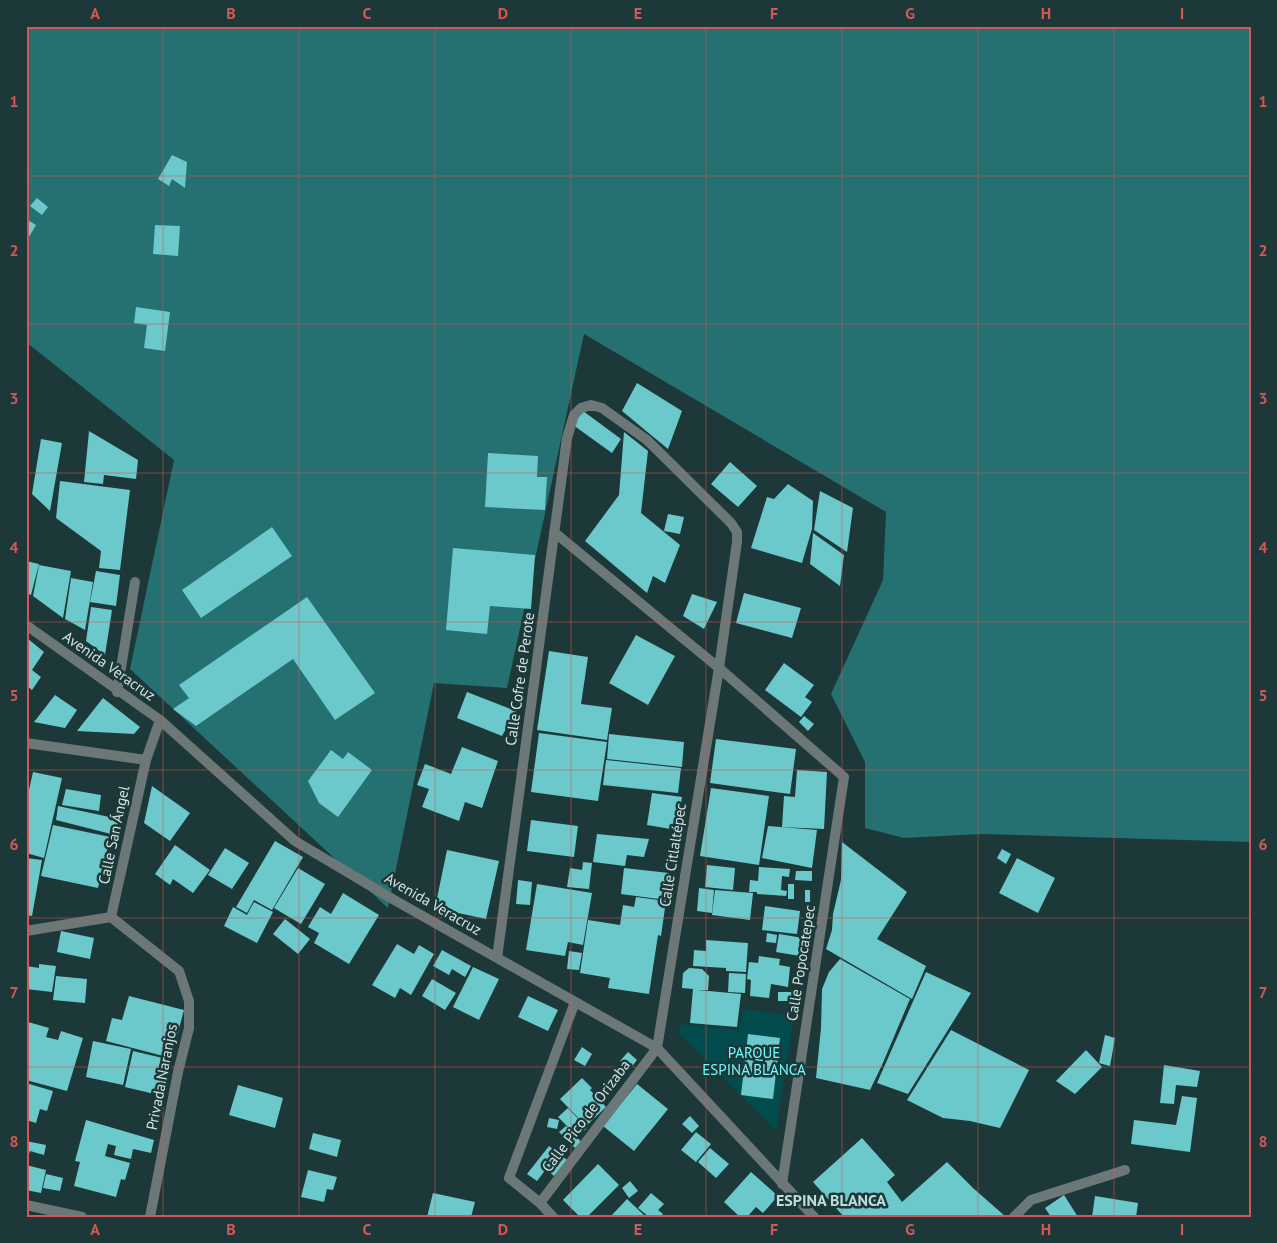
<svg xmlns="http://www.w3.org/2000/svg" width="1277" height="1243" font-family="'PT Sans',sans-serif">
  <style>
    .green { fill: #024c4e }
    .forest { fill: #257071 }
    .building { fill: #6bc9cb }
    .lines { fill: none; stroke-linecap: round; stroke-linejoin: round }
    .street { stroke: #6c7878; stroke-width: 10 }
    .grid { fill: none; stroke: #d55656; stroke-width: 1; stroke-opacity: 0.55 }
    .labels { text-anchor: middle; stroke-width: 5; stroke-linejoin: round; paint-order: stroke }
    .street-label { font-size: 15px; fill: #d2e1e1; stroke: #1d3838 }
    .park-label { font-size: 15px; fill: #72fbfe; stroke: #1d3838 }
    .neighbourhood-label { font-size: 16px; font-weight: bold; fill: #bedcdc; stroke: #1d3838 }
    .neatline { fill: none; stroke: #d55656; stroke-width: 2 }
    .grid-label { font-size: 16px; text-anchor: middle; font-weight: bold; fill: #d55656 }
  </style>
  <rect width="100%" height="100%" fill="#1d3838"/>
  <path class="green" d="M743,1009L794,1016L776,1131L678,1033L681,1024L739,1031Z"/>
  <path class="forest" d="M26,26H1251V842L982,834L904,838L865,828V762L831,694L883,580L886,512L584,334L507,688L434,683L388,908L130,669L174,460L26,342Z"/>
  <path class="building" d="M172,155L187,162L185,188L172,179L169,186L158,179Z
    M37,198L48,207L42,215L30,206Z
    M26,219L36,225L26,242Z
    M155,225L180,226L178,256L153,254Z
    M136,307L170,312L165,351L144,348L147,325L134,323Z
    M637,383L682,411L668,449L622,411Z
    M583,411L621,439L612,453L573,425Z
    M89,431L138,460L136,479L104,475L103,484L84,482Z
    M624,432L648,451L641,513L680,545L665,583L653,576L647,593L585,541L619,495Z
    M41,439L62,443L50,511L32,494Z
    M488,453L538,456L537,477H547L545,510L485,507Z
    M730,462L757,486L738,507L711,484Z
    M60,481L130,490L120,570L99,568L101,551L56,518Z
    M788,484L813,501L812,529L802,563L751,548L767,497L774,499Z
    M820,491L853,508L847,552L814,530Z
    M668,514L684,517L680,534L664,531Z
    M272,527L292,556L201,618L182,590Z
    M813,533L844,555L840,586L810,564Z
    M453,548L535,555L531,609L490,606L487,634L446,630Z
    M26,561L39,564L31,595L26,593Z
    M39,565L71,571L63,618L33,596Z
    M96,571L120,575L116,606L90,602Z
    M71,578L93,582L85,630L65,619Z
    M744,593L801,608L792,638L736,623Z
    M692,594L717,602L704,629L683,616Z
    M307,597L375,693L335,720L293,659L196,726L173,709L189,698L179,685Z
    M91,607L112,610L105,655L86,641Z
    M636,635L675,656L648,705L609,683Z
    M27,638L44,652L32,670L41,677L32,690L26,685Z
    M549,651L588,657L581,704L612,708L607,740L537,730Z
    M784,663L814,685L805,697L812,702L801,717L765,690Z
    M467,692L516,711L502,736L457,718Z
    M55,695L77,710L65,728L34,722Z
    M103,698L140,727L134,734L77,731Z
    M804,716L814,724L808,731L799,722Z
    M539,733L607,742L598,801L531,792Z
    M609,734L684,742L682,767L607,759Z
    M716,739L796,749L790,794L710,783Z
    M462,747L498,761L482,808L465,802L459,821L422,807L429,789L417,785L425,764L451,774Z
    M331,750L343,759L348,752L372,770L338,817L319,803L308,781Z
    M606,760L681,768L678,793L603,785Z
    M797,770L827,772L824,829L782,827L784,796L795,797Z
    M33,772L62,778L44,858L26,853V803Z
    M152,786L190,813L170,841L144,823Z
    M711,788L769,796L759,865L700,856Z
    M66,789L101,795L99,811L62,805Z
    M652,793L682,797L677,830L647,825Z
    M58,806L119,819L115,835L56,820Z
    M531,820L578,826L574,857L527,851Z
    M53,825L110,837L98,888L41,876Z
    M768,826L817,830L812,868L762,858Z
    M597,834L649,839L644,857L627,855L625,866L593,862Z
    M275,841L303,857L272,910L254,900L247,913L236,907Z
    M842,842L907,892L877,939L926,966L912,999L826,949L832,930L833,914L841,880Z
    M175,845L210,870L193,893L173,879L170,885L155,874Z
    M225,848L249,863L232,889L208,875Z
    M1002,849L1011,854L1006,864L997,858Z
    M447,850L499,861L486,919L435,908Z
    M26,858L42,860L32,916L26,915Z
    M1017,858L1055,878L1038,913L999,893Z
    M583,862L592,863L589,889L567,887L570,868L582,870Z
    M707,865L735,868L733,890L705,887Z
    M759,867L790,869L789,877L782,876L781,890L787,891L786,896L757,894V892H749L750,880L758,881Z
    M298,868L325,884L301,924L274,908Z
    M624,868L669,873L666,900L621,894Z
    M796,871H812V881L795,880Z
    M518,880L532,882L530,905L516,904Z
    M537,884L592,893L583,945L568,942L565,956L526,950Z
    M788,884H794V899H788Z
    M699,888L714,890L712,913L697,911Z
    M715,890L753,893L750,920L712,915Z
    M805,890H810V902H805Z
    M343,893L379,915L349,964L314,943L319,933L308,927L320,907L331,914Z
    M636,897L666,901L661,936L658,935L649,994L608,988L610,978L580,973L588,920L620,925L623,905L634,907Z
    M254,902L273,912L257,943L224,926L233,907L247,915Z
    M765,906L800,911L797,934L762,930Z
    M285,919L310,939L298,954L273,934Z
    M61,931L94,938L90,959L57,952Z
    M767,933L777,935L776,943L766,942Z
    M779,934L803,938L800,956L776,952Z
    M706,940L748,943L746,972L726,971V968L693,966L694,950L706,951Z
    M397,944L414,954L419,945L434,954L411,995L400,988L395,998L372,985Z
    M442,950L471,966L465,977L452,969L449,975L433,966Z
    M569,951L582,953L579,970L567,969Z
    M759,956L780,959L779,965L790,967L788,987L771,984L769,998L750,996L751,980L747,979L749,962L758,963Z
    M840,959L910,999L882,1065L875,1061L882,1065L870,1090L816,1078L821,1028L822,989L829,972Z
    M39,964L56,966L52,992L26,989V966L39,968Z
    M473,967L499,979L479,1020L453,1007Z
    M689,968L702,969L709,976L708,990H698L741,994L737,1027L690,1023L693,989L682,988L683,973Z
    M926,972L971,993L908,1094L877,1083Z
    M729,973L746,974L745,993L728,992Z
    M56,976L87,979L85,1003L53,1000Z
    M432,979L456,993L445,1010L422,996Z
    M778,992H792V1001H778Z
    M129,996L184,1010L171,1058L106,1041L112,1018L122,1020Z
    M528,996L558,1010L548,1031L518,1017Z
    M28,1022L49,1028L46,1037L58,1040L61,1031L83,1038L67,1091L26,1080V1026Z
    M951,1030L1029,1070L1000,1128L970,1121L943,1118L907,1100Z
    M748,1034L780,1038L773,1099L741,1095Z
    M1105,1035L1115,1038L1110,1066L1099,1063Z
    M93,1041L131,1049L123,1085L86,1077Z
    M582,1047L592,1054L585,1066L574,1060Z
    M1086,1050L1102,1067L1075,1094L1056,1081Z
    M133,1051L171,1060L163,1096L125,1087Z
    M628,1052L637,1060L630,1069L620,1061Z
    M1164,1065L1200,1071L1197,1087L1176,1085L1174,1104L1160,1103Z
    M582,1078L592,1088L590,1090L606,1107L586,1126L560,1099Z
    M26,1083L53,1091L47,1111L40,1109L36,1123L26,1120Z
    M637,1084L668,1109L634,1151L603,1126Z
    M238,1085L283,1098L275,1128L229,1115Z
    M1182,1096L1197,1098L1190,1152L1131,1144L1134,1120L1176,1125Z
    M568,1108L587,1128L577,1137L581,1142L575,1148L559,1132L566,1126L571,1130L558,1117Z
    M690,1116L699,1126L692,1133L682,1124Z
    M549,1118L559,1120L557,1129L547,1127Z
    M86,1120L154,1140L151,1153L133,1149L131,1159L114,1155L116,1146L108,1144L105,1156L130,1163L125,1180L121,1179L116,1197L74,1186L80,1162L75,1161Z
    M696,1132L711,1144L696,1162L681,1150Z
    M313,1133L341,1140L337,1157L309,1149Z
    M862,1138L895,1175L887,1182L902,1202L947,1162L973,1188L1006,1217H844L813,1182Z
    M26,1141L46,1145L44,1155L30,1151L26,1162Z
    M549,1146L567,1160L554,1176L546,1169L537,1181L527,1174Z
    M710,1148L729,1164L716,1178L698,1162Z
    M598,1164L619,1185L587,1217H580L563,1200Z
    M26,1165L46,1170L41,1193L26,1190Z
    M308,1170L337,1177L333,1190L327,1189L324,1202L301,1197Z
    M751,1172L778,1196L763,1213L756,1207L747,1217H740L724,1202Z
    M46,1174L63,1178L60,1191L43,1188Z
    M630,1181L638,1191L629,1198L622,1188Z
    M433,1193L475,1202L471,1217H427Z
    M651,1193L664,1204L658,1210L663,1214L661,1217H649L638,1208Z
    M1064,1195L1078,1217H1051L1045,1208Z
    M1095,1196L1138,1203L1136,1217H1092Z
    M627,1199L646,1217H614L612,1215Z"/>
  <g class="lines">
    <path class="street" d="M554,532L719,668L844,777L782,1184
      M26,625L160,720L295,841L396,901L657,1048L814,1217
      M117,692L135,582
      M26,743L146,760L160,720
      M111,917L179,971L189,1001V1028L178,1072L150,1217
      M111,917L146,760
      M26,931L111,917
      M497,958L567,438L574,415L581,408L591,405L602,408L647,440L731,523L737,532V542L719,668L657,1048L540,1203
      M26,1205L82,1217
      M553,1217L540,1203L509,1178L575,1002
      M1014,1217L1031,1200L1125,1170"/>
  </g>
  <path class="grid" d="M163,26V1217M299,26V1217M435,26V1217M571,26V1217M706,26V1217M842,26V1217M978,26V1217M1114,26V1217M26,176H1251M26,324H1251M26,473H1251M26,622H1251M26,770H1251M26,918H1251M26,1067H1251"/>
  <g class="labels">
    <g class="street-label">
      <text transform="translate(109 666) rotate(35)" y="5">Avenida Veracruz</text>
      <text transform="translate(520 679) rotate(-82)" y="5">Calle Cofre de Perote</text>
      <text transform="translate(114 835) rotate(-78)" y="5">Calle San Ángel</text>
      <text transform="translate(673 855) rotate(-81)" y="5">Calle Citlaltépec</text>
      <text transform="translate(433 904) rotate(30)" y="5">Avenida Veracruz</text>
      <text transform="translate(801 963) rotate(-81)" y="5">Calle Popocatepec</text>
      <text transform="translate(162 1077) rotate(-79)" y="5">Privada Naranjos</text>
      <text transform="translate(586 1116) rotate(-53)" y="5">Calle Pico de Orizaba</text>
    </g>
    <g class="park-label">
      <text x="754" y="1058">PARQUE<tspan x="754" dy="17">ESPINA BLANCA</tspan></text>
    </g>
    <g class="neighbourhood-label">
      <text x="831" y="1206">ESPINA BLANCA</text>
    </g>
  </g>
  <rect width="1277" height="1243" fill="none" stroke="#1d3838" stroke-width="55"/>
  <rect x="28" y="28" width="1222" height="1188" class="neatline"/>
  <g class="grid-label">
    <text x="95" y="19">A</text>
    <text x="231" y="19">B</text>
    <text x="367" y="19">C</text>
    <text x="503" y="19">D</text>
    <text x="638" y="19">E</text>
    <text x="774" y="19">F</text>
    <text x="910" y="19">G</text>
    <text x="1046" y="19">H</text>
    <text x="1182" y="19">I</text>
    <text x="14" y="107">1</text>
    <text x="1263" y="107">1</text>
    <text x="14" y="256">2</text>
    <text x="1263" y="256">2</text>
    <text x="14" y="404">3</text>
    <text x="1263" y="404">3</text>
    <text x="14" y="553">4</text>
    <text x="1263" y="553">4</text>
    <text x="14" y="701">5</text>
    <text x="1263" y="701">5</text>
    <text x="14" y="850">6</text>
    <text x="1263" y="850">6</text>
    <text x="14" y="998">7</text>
    <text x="1263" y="998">7</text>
    <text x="14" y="1147">8</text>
    <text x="1263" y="1147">8</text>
    <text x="95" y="1235">A</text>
    <text x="231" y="1235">B</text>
    <text x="367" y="1235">C</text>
    <text x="503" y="1235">D</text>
    <text x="638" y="1235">E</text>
    <text x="774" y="1235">F</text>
    <text x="910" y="1235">G</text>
    <text x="1046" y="1235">H</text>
    <text x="1182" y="1235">I</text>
  </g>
</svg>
